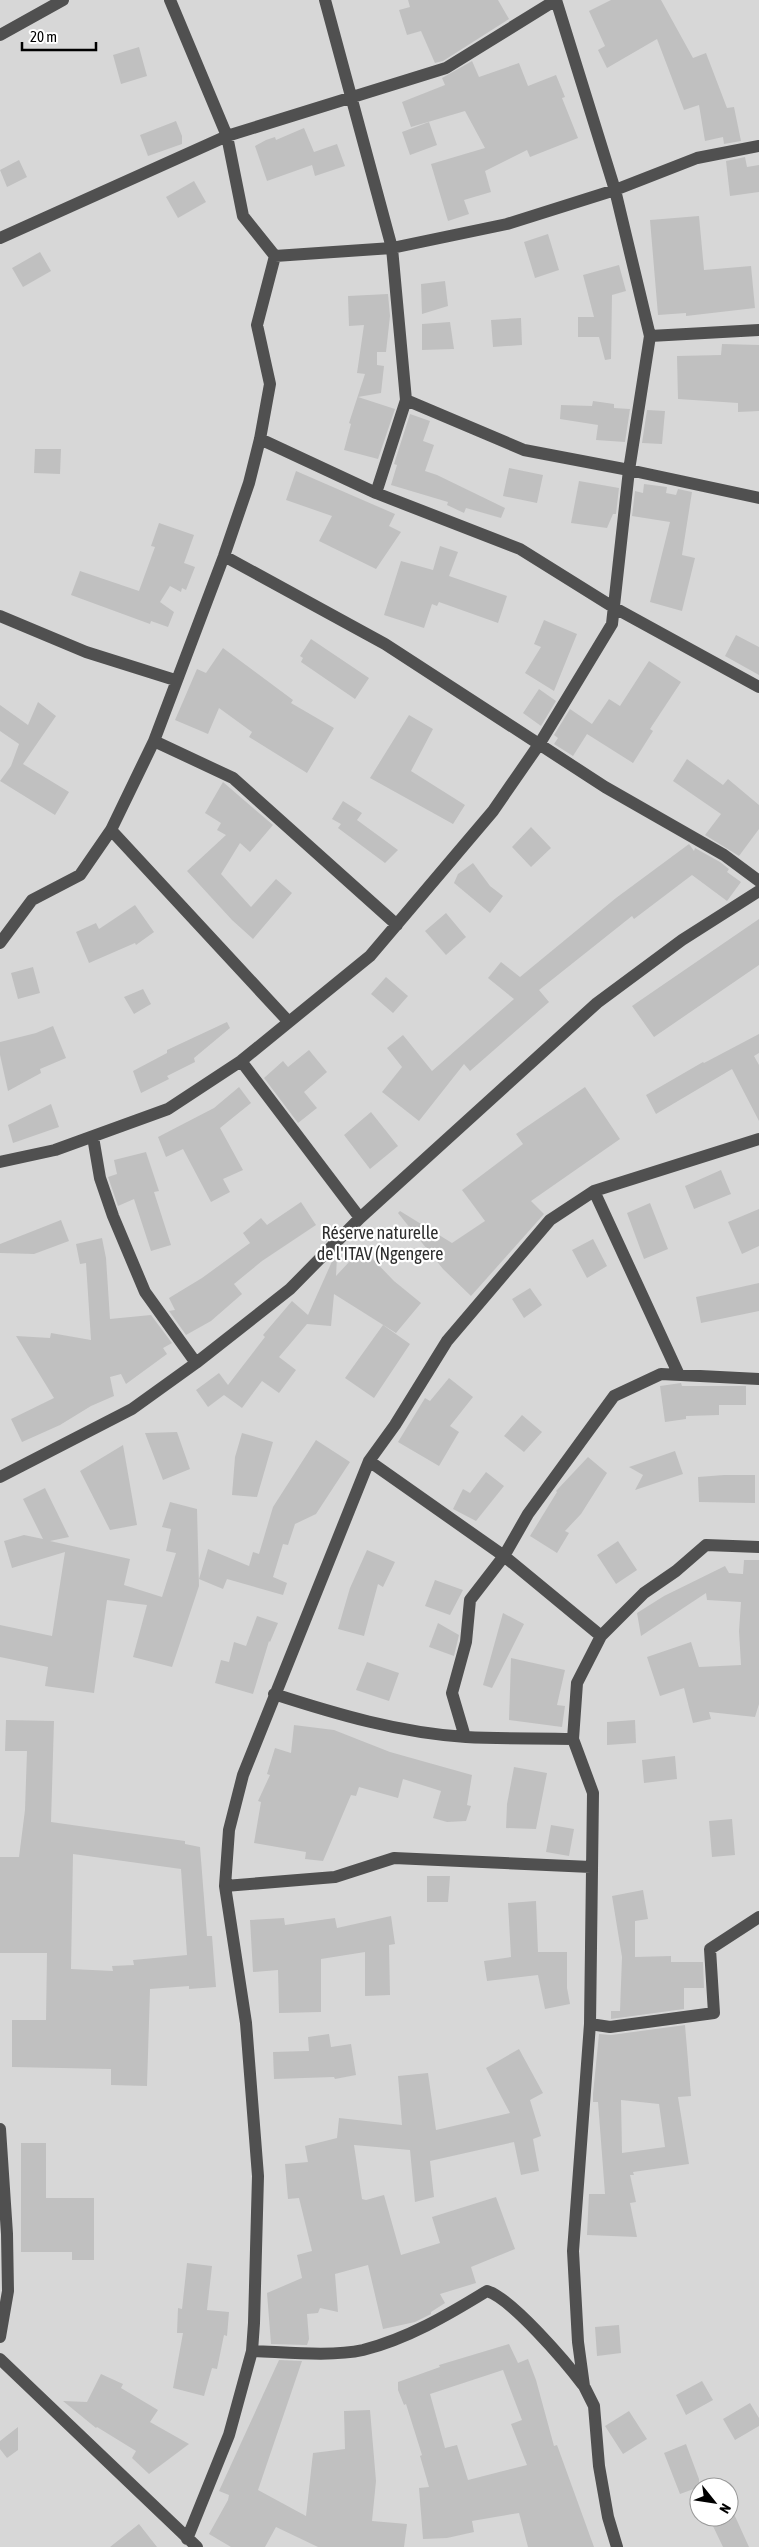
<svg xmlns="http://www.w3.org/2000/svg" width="759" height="2547" font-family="'Asap Condensed',sans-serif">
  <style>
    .green { fill: #d7d7d7; fill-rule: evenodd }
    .building { fill: #c0c0c0; fill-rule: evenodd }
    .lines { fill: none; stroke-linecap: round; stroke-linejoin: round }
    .minor { stroke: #505050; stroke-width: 12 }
    .labels { text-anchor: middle; stroke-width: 4.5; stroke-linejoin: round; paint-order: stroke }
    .park-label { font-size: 18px; fill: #2e2e2e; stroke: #fff }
  </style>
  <rect width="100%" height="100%" fill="#fff"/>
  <path class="green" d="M0,0H759V2547H0ZM699,2487H729V2517H699Z"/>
  <path class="building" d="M408,0H498L509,19L443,61L435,63L421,31L407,35L399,10L410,7Z
    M611,0H661L693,58L706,53L727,108L734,107L741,141L724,144L723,137L705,141L699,105L684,110L657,39L607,68L598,50L605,46L589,11Z
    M139,47L147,76L121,84L113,55Z
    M472,61L479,77L519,63L528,86L556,75L565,97L562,98L578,138L530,157L527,150L485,171L491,192L464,200L469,214L448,221L431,164L485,148L465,111L411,127L402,102L445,85L442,78Z
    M176,121L182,136V144L148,156L140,135Z
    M429,122L437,145L410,155L402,132Z
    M304,128L314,152L337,144L345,166L315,176L312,165L267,181L255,146L266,140L275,137L276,140Z
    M745,157L747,167L759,165V192L730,196L726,161Z
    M19,160L27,177L7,187L0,170Z
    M194,181L206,202L178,218L166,197Z
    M699,216L704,270L751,266L755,308L686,316V313L658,315L650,220Z
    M548,234L559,270L535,278L524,242Z
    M40,252L51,271L23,287L12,268Z
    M619,265L626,291L612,295L611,359L605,360L599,337H578V317H594L583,275Z
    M445,281L448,306L422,314L421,284Z
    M388,294L390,316L386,352H377V365L384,366L381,393L358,397L395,409L378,459L344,450L351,424L349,423L365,374L357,373L364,325L349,326L348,296Z
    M521,318L522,345L493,347L491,320Z
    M450,322L454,349L422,350V324Z
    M722,344L759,345V411L738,412V403L678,399L677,356L721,355Z
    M593,401L614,404V408L630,409L625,442L596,440L598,425L560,419L561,405L592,406Z
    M647,410L665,411L662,444L642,443Z
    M410,414L430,421L423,441L434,445L425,471L437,475L505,508L501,518L466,508L464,513L447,505L448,502L391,485L397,465L394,464Z
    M35,449H61L60,474L34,473Z
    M509,468L543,475L537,503L503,496Z
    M296,471L395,514L389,526L401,532L376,569L319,541L332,516L286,500Z
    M579,481L619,488L616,514H613L607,528L571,523Z
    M644,484L667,487L666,493L676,495L678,489L692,492L682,555L695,558L682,611L650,602L670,522L632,516L635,491L643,493Z
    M159,523L194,535L184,563L195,567L186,590L182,588L181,592L170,586L160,602L174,612L168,627L151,621L150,624L71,595L80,571L139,591L155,547L151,546Z
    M440,546L458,552L449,576L507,596L498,623L439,602L437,606L432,604L424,628L384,615L401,561L433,570Z
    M544,620L577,634L554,691L525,673L541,647L534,644Z
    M736,635L759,647V675L725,656Z
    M311,639L369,678L355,699L301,662L303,658L300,656Z
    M223,648L293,700L291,703L334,728L307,773L249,737L252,732L219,708L208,734L175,720L197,669L206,673Z
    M649,661L681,682L650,729L653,731L633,763L587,734L573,756L554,744L558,738L554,735L570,709L592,724L609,699L620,706Z
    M539,689L556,701L541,726L523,713Z
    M38,702L56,716L23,764L69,792L55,815L0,781L11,766L19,744L0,731V705L28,725Z
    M409,715L433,729L411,771L465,805L453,824L370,778Z
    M687,759L723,785L728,779L759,805V829L739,856L705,835L721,814L673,781Z
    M223,782L273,825L250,852L240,843L221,874L251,907L276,879L292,893L253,939L232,920L187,871L226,835L217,830L221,823L205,813Z
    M343,801L362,813L357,820L398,850L385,863L338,828L341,824L332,819Z
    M531,827L551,848L531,867L512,847Z
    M689,844L694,851L695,848L720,862L729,869L727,872L741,882L727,901L692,875L634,919L632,916L539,990L549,1002L470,1071L464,1064L419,1121L382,1092L402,1067L387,1048L403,1035L432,1071L514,999L488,978L501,962L520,977L616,898Z
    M473,863L490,886L503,896L490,913L454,883L458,874Z
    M135,905L154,932L136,945L135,943L89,963L76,932L96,923L99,929Z
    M446,913L466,937L446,955L425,931Z
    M759,919V965L654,1037L632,1006Z
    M33,967L40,993L18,999L11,973Z
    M386,977L408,996L393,1013L371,994Z
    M143,989L151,1004L134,1014L124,997Z
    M227,1022L230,1028L194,1058L195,1062L167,1076L169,1079L141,1093L133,1071L167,1053V1050Z
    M53,1026L66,1058L40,1069L41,1073L8,1091L0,1055V1042L36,1033Z
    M759,1034V1053L754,1056L759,1065V1121L732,1069L656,1114L646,1095L703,1062L704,1063Z
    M309,1050L327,1072L304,1092L317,1108L298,1123L264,1078L283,1061L288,1067Z
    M239,1087L251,1103L220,1128L243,1170L223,1179L230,1192L211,1202L183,1149L166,1157L158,1137L214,1108Z
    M585,1087L620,1139L531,1201L544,1214L471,1296L443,1269L398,1213L400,1211L452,1243L485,1221L462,1190L523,1144L516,1134Z
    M51,1104L59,1127L13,1143L8,1125Z
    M371,1112L398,1146L370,1169L344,1135Z
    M146,1152L159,1191L154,1192L171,1245L151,1251L134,1199L118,1206L108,1177L117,1174L114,1160Z
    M721,1170L731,1194L694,1209L685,1186Z
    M301,1202L316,1225L262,1261L234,1284L242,1294L211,1321L186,1335L169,1311L175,1310L169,1298L202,1278L250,1243L243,1233L261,1218L267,1225Z
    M650,1203L668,1249L644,1259L627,1213Z
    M759,1209V1246L742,1254L728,1222Z
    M61,1220L69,1241L34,1254L0,1253V1244Z
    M102,1238L106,1258L110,1319L151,1315L172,1343L163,1348L167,1354L126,1384L121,1374L110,1377L114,1396L91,1406L60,1425L22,1442L11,1419L54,1398L16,1336L50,1338L51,1333L91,1340L86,1263L80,1264L76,1244Z
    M593,1239L607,1266L587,1278L572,1250Z
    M362,1248L394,1281L421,1303L396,1333L334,1294L331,1326L307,1324L279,1357L296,1370L279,1393L262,1381L242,1408L224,1395L208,1407L196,1390L219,1373L228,1385L265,1337L263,1335L292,1301L308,1315L334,1257L337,1258L336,1276Z
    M759,1283V1311L701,1323L696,1297Z
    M530,1288L542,1305L524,1318L512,1299Z
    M383,1325L410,1344L374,1398L345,1378Z
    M449,1378L473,1397L450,1426L459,1432L439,1466L398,1442L425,1398L430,1401Z
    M681,1383L682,1386H746V1405H719V1415L686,1416V1419L665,1422L660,1386Z
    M522,1415L542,1432L524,1452L504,1436Z
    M177,1432L190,1469L163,1480L145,1433Z
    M242,1433L273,1442L257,1497L232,1495L235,1457Z
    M316,1440L350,1462L316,1514L295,1524L288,1545L283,1544L273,1577L287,1583L283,1595L227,1579L223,1589L199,1579L208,1549L249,1566L253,1552L259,1554L273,1507Z
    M123,1445L137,1525L110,1530L80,1471Z
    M675,1451L683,1474L635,1490L643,1475L629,1467Z
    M588,1457L607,1473L581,1514L565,1531L569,1533L557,1553L530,1536L557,1492L556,1491Z
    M486,1472L504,1486L476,1521L453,1509L463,1489L470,1493Z
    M724,1475H755V1503L699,1502L698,1477Z
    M45,1488L69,1537L50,1541L130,1559L124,1585L162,1597L176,1553L166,1551L171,1529L162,1527L170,1502L197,1509L199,1586L172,1667L133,1657L147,1605L107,1600L94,1693L45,1686L48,1667L0,1657V1625L52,1636L65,1552L12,1568L4,1541L24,1535L43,1539L23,1499Z
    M618,1541L637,1570L616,1584L597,1555Z
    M367,1550L395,1562L383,1587L378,1584L364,1636L338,1629L350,1588Z
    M744,1560H759V1704L755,1717L709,1712L711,1719L693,1723L684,1688L660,1696L647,1657L691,1642L699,1667L741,1665L739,1631L741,1602L707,1600L706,1593L641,1636L637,1613L664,1596L725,1566L729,1573L743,1574Z
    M435,1580L463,1590L450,1615L425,1606Z
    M503,1613L524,1624L492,1688L483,1685Z
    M257,1616L278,1623L270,1642L269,1641L253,1694L215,1683L221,1660L229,1662L234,1642L246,1646Z
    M438,1623L459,1635L454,1656L429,1647Z
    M511,1658L565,1670L557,1705L565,1706L562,1727L509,1720Z
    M367,1662L399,1673L389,1701L356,1690Z
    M6,1720L54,1721L51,1822L185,1841V1844L200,1847L207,1936H212L216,1987L189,1989V1986L150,1989L147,2086L111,2085V2069L12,2067V2020H46L47,1953H0V1857H19L25,1810L27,1751H5ZM73,1854L181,1869L187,1955L133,1960L134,1965L112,1966L113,1971L71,1969Z
    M635,1720L636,1743L607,1745V1722Z
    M294,1725L334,1730L390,1752L472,1775L467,1805L471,1806L466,1821L447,1822L433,1818L441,1791L403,1779L398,1798L359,1787L356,1796L351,1795L323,1861L305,1859L306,1852L254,1843L261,1802L258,1801L270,1775L267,1774L275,1748L291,1753Z
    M675,1756L677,1779L644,1783L642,1760Z
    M514,1767L547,1773L536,1829L506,1828L507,1804Z
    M732,1819L735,1855L712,1857L709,1821Z
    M551,1825L574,1829L569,1856L546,1852Z
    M427,1876H450L448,1902H427Z
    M643,1890L648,1919L635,1921V1957L671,1956V1962H703L704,1988H684V2009L611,2019V2011H620L622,1957L612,1896Z
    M536,1901L538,1952H567V1988L570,2004L545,2009L538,1975L487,1981L484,1961L511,1957L508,1903Z
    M391,1916L395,1944L389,1945L390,1995L365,1996V1952L321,1959V2012L279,2013L278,1970L253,1972L250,1920L284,1918L285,1925L335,1918L337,1928Z
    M685,2025L691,2096L678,2097L689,2164L633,2172L634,2175H630L636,2202L630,2203L637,2237L587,2235L589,2194H605L598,2102H593V2094L599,2034L611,2035ZM621,2100L659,2104L665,2147L622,2153Z
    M329,2034L331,2047L351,2044L356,2075L335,2079L334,2077L274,2079L273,2052L309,2051L308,2037Z
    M519,2049L543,2093L530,2100L541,2136L533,2139L539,2171L521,2175L514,2142L430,2161L434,2197L415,2202L410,2150L354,2145L362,2199L366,2200L384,2195L401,2255L440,2243L432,2217L496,2197L515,2249L471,2267L476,2283L440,2294L445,2303L431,2312V2314L415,2322L383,2329L368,2265L335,2274L338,2312L320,2308L318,2313L307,2314L309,2339L307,2345L271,2344L267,2293L302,2278L297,2255L312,2251L299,2198L288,2199L285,2164L308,2162L305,2146L337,2138L339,2118L402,2125L398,2076L428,2073L436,2130L510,2113L486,2068Z
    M21,2143H46V2198H94V2260H72V2252H21Z
    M187,2263L212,2266L207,2310L229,2312L227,2336L224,2335L217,2369L212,2368L204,2396L173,2388L183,2333H177L178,2308L182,2309Z
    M619,2325L621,2353L597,2356L595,2327Z
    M509,2344L518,2363L528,2359L536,2380L554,2446L557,2445L594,2547H528L519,2513L472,2521L474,2532L447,2538L423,2539L419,2488L429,2487L420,2456L422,2455L406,2404L404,2405L398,2390V2382L440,2367L439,2365ZM503,2370L522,2420L511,2424L527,2465L468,2480L457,2445L445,2448L430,2394Z
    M279,2360L302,2361L258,2490L306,2516L313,2453L345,2449L344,2411L370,2410L376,2481L372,2521L407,2524L404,2547H318L276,2527L265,2547H231L209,2534L228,2500L229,2495L219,2491Z
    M101,2374L123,2384L121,2388L158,2410L150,2422L189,2444L149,2474L132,2458L136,2451L97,2427L96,2428L63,2401L87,2402Z
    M702,2381L713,2400L686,2415L676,2395Z
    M750,2403L759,2418V2426L735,2440L723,2419Z
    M629,2411L647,2439L623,2454L605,2426Z
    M18,2427V2450L7,2458L0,2449V2441Z
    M686,2444L699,2479V2487L680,2494L664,2453Z
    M734,2514L749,2547H723L712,2524L715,2523L712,2517H729Z
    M139,2524L157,2547H110Z"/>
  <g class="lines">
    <path class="minor" d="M325,0L392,248L406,400L376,493
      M0,35L63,0
      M0,238L227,136L446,68L556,0
      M275,256L392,248L507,224L615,190L697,158L759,146
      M650,336L759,330
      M406,400L524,450L629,470L759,498
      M260,439L376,493L520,549L613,607L759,687
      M224,556L385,644L605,787L724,855L759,881
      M0,616L86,652L175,680
      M154,741L233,778L397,925
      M111,830L288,1021
      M0,943L32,900L80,875L111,830L154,741L224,556L249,483L260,439L270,384L257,325L275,256L243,216L227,136L170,0
      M241,1061L360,1218
      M93,1137L100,1178L113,1216L145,1292L196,1363
      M0,1162L55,1150L168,1109L241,1061L370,956L493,811L540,743L612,624L629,470L650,336L615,190L556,0
      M594,1191L679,1375
      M369,1461L504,1556L601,1636
      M0,1477L132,1409L196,1363L290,1289L360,1218L597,1003L682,940L759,891
      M274,1694C336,1714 400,1733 466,1737C502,1739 537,1738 573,1739
      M465,1737L452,1693L466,1642L470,1600L504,1556L528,1514L614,1396L661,1374L759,1379
      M225,1886L335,1877L394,1858L591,1867
      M590,2024L610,2027L714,2013L710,1949L759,1917
      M0,2129L7,2234L8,2291L0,2337
      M252,2351C284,2352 332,2357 363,2350C407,2339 448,2315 487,2291C511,2298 566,2362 583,2385
      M0,2359L197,2547
      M187,2539L229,2435L252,2351L254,2323L258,2176L246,2023L225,1886L229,1830L243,1775L369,1461L395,1425L447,1341L550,1220L594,1191L759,1139
      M617,2547L608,2517L599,2466L594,2406L584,2386L578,2342L573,2251L590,2024L593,1793L573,1739L577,1683L601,1636L644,1593L676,1571L706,1545L759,1547"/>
  </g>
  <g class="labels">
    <g class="park-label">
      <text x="380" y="1239">Réserve naturelle<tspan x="380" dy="21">de l'ITAV (Ngengere</tspan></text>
    </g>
  </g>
  <g transform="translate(714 2502) rotate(120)"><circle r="24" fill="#ffffff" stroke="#999999"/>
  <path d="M0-4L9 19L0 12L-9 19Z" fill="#000000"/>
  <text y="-8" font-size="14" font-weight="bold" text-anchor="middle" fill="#000000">N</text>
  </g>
  <path d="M22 42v8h74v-8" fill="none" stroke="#000000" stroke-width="2.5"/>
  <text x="30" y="42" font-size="15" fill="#000000" stroke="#ffffff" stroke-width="4" paint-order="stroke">20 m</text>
</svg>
